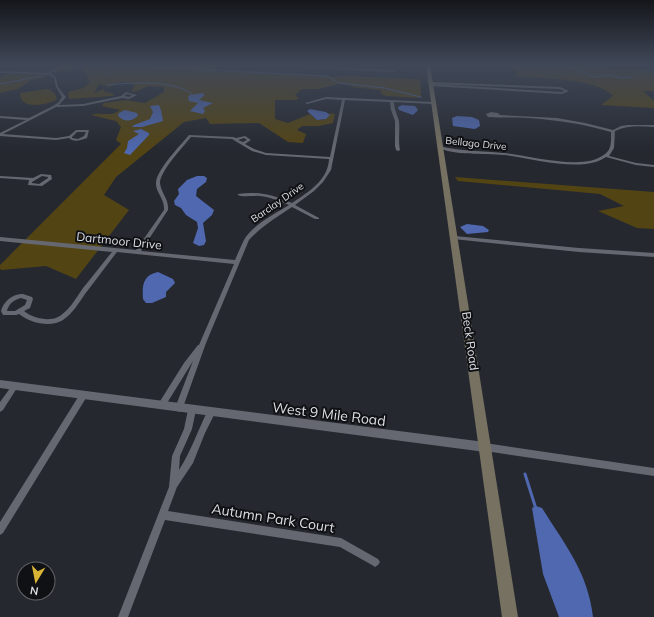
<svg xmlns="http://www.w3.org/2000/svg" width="654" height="617" font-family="Mulish,sans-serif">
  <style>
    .green { fill: #534414 }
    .water { fill: #4f68b0 }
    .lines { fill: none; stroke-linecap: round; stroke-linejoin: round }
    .stream-far1 { stroke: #4f68b0; stroke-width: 1 }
    .stream { stroke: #4f68b0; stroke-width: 3 }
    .minor { fill: #656870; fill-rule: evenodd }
    .tertiary { fill: #656870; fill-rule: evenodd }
    .secondary { fill: #767161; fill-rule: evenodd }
    .labels { text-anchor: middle; stroke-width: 4; stroke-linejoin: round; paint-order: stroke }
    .far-street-label { font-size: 10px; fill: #dddfe4; stroke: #0f1114 }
    .street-label { font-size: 12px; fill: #dddfe4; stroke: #0f1114 }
    .near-street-label { font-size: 14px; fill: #dddfe4; stroke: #0f1114 }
  </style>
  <rect width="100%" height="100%" fill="#25282f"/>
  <path class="green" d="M42,65H98L97,67L106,65H196L197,66L225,65L215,67L216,72L235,70L333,77L347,76L420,79L421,96L420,98L386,96L381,94V90L352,87L350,85L339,84L318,89H302L295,95L299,98L295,100H275V119L288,123L310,114L317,120L326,119L330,113L335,114L333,123L319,126H302L297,130L306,134L303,143L288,142L259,123L210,124L206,118L184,122L116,177L104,195L129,210L76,279L46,266L2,270L0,269V265L121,144L116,140L121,127L116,121L91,115C100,111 111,118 120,110L102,106L104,103L126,100L145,103L164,92V87L148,86L135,92L131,91L134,87L133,84L121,82L107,88L108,86L99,84L94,93L104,89L105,92L114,94L113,96L69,99L68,92L83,88L90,82L81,67L54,73L48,71L57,66Z
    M492,65H604L608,69L654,71V91H643L654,101V108L601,105L613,96C597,78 540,78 516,77V69Z
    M7,74L40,75L48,77L31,80L18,89L0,93V77Z
    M45,89H50L55,94L57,99L54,101C44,105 20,110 20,93Z
    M455,177L654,192V229L637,228L598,211L624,206L600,194L458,181Z"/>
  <path class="water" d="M202,93L205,95L199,100L213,103L203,108L205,111L203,114L190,111L198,103L189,101L188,97L190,95Z
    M159,105L161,110L163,121L142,127H132L134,125L150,119L153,112L150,106Z
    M402,105L415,106L418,110L413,115L399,110L398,107Z
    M310,109L326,112L330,115L326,119L317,120L307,111Z
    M125,110L137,113L138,116C130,122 125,122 118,116L119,113Z
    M457,116L472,117L479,120L480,126L475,129L453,126L452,118Z
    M141,129L149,133V135L130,155L124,153L127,148L128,141L139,134L133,131Z
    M197,176H204L207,178L206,182L197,189L196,196L214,210L212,215L203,223L206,241L204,245L199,246L193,243L198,228L197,222L186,215L181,208L175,205L174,201L179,194L178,189L187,180Z
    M467,224L483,226L489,230L488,232L467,234L460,227Z
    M158,272L173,279L175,283L166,292V297L152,303H146L143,299C142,285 143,275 158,272Z
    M536,506L542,508C565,545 588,572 593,617H559L543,574L532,508Z"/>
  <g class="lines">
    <path class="stream-far1" d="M107,65L327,76L339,83L385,88L421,97
      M566,65L594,77L609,75L623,78L632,77
      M108,75L114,66
      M0,84L42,76L68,65
      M106,85C130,83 172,79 192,94"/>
    <path class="stream" d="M525,474L536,509"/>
    <path class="minor" d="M269,65L394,70L395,71L394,72L270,66Z
      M0,71L51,73L56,78L58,87L66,97L59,105L83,104L121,96L126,92L137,95L129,99L122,98L83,106L56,107L3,134L56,138L69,136L76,130H89L87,138C81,140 74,143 69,138L56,140L0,136V133L26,120L0,118V116L29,118L53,106L59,102L62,97L56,87L54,78L49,75L0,73ZM127,94L132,95L129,97L124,96ZM77,132H86L84,136L78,139L72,138V137Z
      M430,82L560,87L569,91L562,94L431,86L430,84L562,92L564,91L560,89L429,84Z
      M326,97L433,102L435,103L433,104L394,102C394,109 397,114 399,121C400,131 398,140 400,150L398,151L396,150L395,146V121L391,110L390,102L345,100L331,170L323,182L314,191L295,205L319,218V219H315L292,207C277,217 262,226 249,240L206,343L182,410L179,412L176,410L175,408L193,361L164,408L161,409L158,408L157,406L184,363L198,345H199L234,264L117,252C106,266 96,280 85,294C79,303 72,314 63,320C51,328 30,323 19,314L16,315H3L1,311C3,302 13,293 23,294C26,295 29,296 32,297L33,299L30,308L24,311C32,318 47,321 56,318C68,313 76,298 83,288C93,276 102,264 112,252L0,241V237L136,250L164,210C165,199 156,193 156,184C155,171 181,145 189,135L233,137L236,138L245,136L251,140L245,144L254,149L266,153L330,157L342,100L326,99L307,104L305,103ZM191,137L232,139L252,151L266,155L329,159C329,162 328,166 327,169C322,184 304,195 292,203C274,195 258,191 238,194V195C244,198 253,195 260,196C270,197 280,201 289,205C276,213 251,226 244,240C241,246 238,253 235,260L141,251L168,210C169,199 161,193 160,183C160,171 183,147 191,137ZM244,138L247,140L243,142L238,140ZM21,298L27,300L25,305L15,311H7C9,303 14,300 21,298Z
      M491,112L498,113L500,115L557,118L585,123L613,130L621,126L628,125H654V127C640,126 627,125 615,131L614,148L609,156L636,163L654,165V167L636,165L606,157C600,161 593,163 586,164C558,167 531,158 504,155C484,153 454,156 437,147L439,146C460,151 482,151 503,153C529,155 584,172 605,154C612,149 611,140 611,132C584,124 557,120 528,118C515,117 501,118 488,117L486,114Z
      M41,174L51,175L52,179L42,186L28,185L29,180L0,178V176L33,178ZM42,176L48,177V178L39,184L32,183V182Z
      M455,236L579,248L654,253V257L579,252L453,239V237Z
      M15,383L17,384L19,386L17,388L3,410L0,412V402L13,384Z
      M83,393L86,394L87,396L86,398L3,533L0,535V522L80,394Z
      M192,406L195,407L196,410L192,429L180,456L179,470C191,451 198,430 208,410L211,409L214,410L215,413L205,433L193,463L177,487L168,511L341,538L378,559L380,562L378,565L375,567L372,565L340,547L165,520L128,617H118L169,487L172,456L184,429L188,410L189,407Z
      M485,443L654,468V476L485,451L482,450L481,447L482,444Z"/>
    <path class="tertiary" d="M0,380L485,442L489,443L490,447L489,451L485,452L0,388Z"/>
    <path class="secondary" d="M426,65H430L518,617H502Z"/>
  </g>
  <linearGradient id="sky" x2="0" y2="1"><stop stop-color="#14161a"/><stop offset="0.43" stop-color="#404858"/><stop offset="1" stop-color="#404858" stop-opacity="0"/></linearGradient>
  <rect width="654" height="151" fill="url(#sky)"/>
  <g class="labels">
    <g class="far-street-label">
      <text transform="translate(476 143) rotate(6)" y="4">Bellago Drive</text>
      <text transform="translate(277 202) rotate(-35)" y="4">Barclay Drive</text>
    </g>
    <g class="street-label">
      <text transform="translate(119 241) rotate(6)" y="4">Dartmoor Drive</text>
      <text transform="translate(470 341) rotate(82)" y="4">Beck Road</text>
    </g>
    <g class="near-street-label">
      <text transform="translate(329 414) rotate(7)" y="5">West 9 Mile Road</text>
      <text transform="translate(273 518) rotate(9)" y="5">Autumn Park Court</text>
    </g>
  </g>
  <g transform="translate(36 581) rotate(190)"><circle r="19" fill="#0f1114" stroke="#616367"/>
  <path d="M0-3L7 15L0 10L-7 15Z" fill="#d9b334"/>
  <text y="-6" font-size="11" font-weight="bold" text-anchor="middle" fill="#dddfe4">N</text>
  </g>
</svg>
